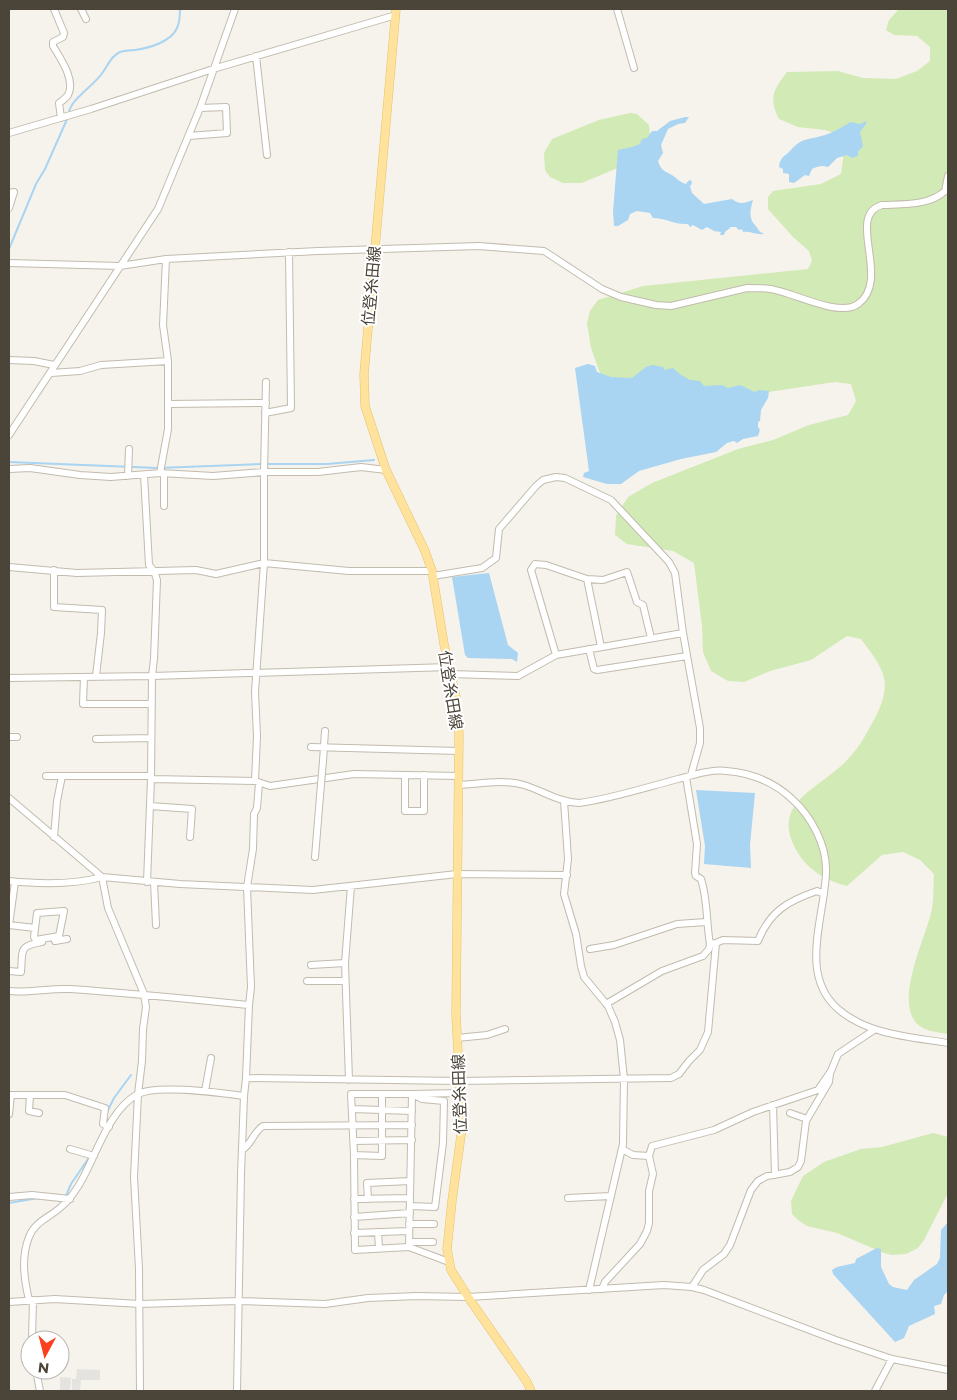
<svg xmlns="http://www.w3.org/2000/svg" width="957" height="1400" font-family="Montserrat,'Noto Sans JP',sans-serif">
  <style>
    .green { fill: #d2eab5 }
    .parking { fill: #e5e3e0 }
    .water { fill: #a9d4f2 }
    .lines { fill: none; stroke-linecap: round; stroke-linejoin: round }
    .stream { stroke: #a9d4f2; stroke-width: 2 }
    .minor-casing { stroke: #c2bbae; stroke-width: 8 }
    .major-casing { stroke: #e6c16a; stroke-width: 9 }
    .minor { stroke: #fff; stroke-width: 6 }
    .major { stroke: #ffe39c; stroke-width: 8 }
    .minor-bridge-casing { stroke: #c2bbae; stroke-width: 8; stroke-linecap: butt }
    .minor-bridge { stroke: #fff; stroke-width: 6 }
    .labels { text-anchor: middle; stroke-width: 4; stroke-linejoin: round; paint-order: stroke }
    .street-label { font-size: 16px; fill: #4b4439; stroke: #fff }
  </style>
  <rect width="100%" height="100%" fill="#f6f3ec"/>
  <path class="green" d="M899,9H948V1034C936,1032 921,1031 914,1020C897,994 926,937 932,909C934,898 933,885 934,874L920,860L903,852L882,855L847,886C827,881 809,871 798,853C767,802 821,789 848,759C860,747 869,729 877,714C882,704 887,689 884,678C881,664 869,650 861,639L847,636L811,660L770,671L744,682L728,681L711,671L703,652L702,626L694,563L673,551L627,544L615,535L616,516L628,497L652,483L738,449L773,440L809,425L848,415L856,401L851,384L835,382L728,398L601,376L591,348L587,323L590,311L598,300L643,286L808,269L812,261L809,251L793,237L768,209V197L773,191L821,184L841,174L844,151L840,135L825,130L798,127L779,119C768,98 774,89 787,72L838,71L863,78L896,79L917,71L930,61V47L917,36L894,35L886,30L889,20Z
    M630,113L637,114L649,125L650,137L634,161L582,183H563L550,177L545,170L544,153L552,139L599,120Z
    M933,1133L948,1137V1193L924,1240L918,1248L906,1254L892,1255L884,1253L837,1233L807,1226L798,1220L792,1214L791,1201L803,1176L824,1162L861,1149L882,1147Z"/>
  <path class="parking" d="M77,1369L100,1370V1380H81L80,1391H72V1379H76Z
    M60,1377L71,1378L70,1391H42H60Z"/>
  <path class="water" d="M685,117H689L685,123L678,124L668,129L661,145L663,153L658,161C661,171 665,171 672,175C678,179 679,182 686,184L688,181L691,180L692,184L690,186L692,193L704,204L732,199C739,205 745,203 753,200C751,207 749,214 752,221C754,225 757,226 759,231L764,234C756,235 750,231 743,232L742,229L739,230L736,227H731L725,232L724,235H720L721,232L714,231L707,227L702,230L693,225L690,227L688,224C675,225 666,218 653,218L650,213L637,211L630,214L628,220L618,226H614L613,211L618,150L632,147L640,144L642,139L647,138L652,131H657L670,121Z
    M866,121V124L860,132L863,146L858,152V156L852,158L847,155L837,158L828,167C822,165 818,166 812,169L809,176L805,175L794,183L789,182V174L783,173V169L779,167C780,157 784,157 790,151C802,137 809,140 825,135C832,133 845,126 850,122L860,124Z
    M588,364L595,366L597,372L611,377L632,378L646,367L652,365L663,367L664,370L673,368L681,375L690,380L700,381L704,386L722,385L728,388L740,385L755,392L759,390L769,391L768,398L761,410L760,421L758,422V427L760,430L758,436L743,439L737,443L734,441L727,443L716,452L681,459L639,471L621,484H607L583,477L584,473L589,471L575,368Z
    M489,573L508,645L518,653L517,662L512,659L468,658L465,655L452,577Z
    M696,790L755,793L750,845L751,868L704,864L705,846Z
    M948,1222V1291L944,1295L941,1304L934,1306L935,1314L909,1326L904,1338L895,1342L833,1274L832,1270L837,1267L855,1263L856,1259L877,1248L881,1249V1267L889,1284L893,1287L907,1290L914,1280L937,1264L940,1258L941,1230Z"/>
  <g class="lines">
    <path class="stream" d="M69,112C72,98 94,86 103,72C108,65 112,55 120,52C125,50 129,51 135,50C149,48 171,42 177,28C180,22 180,14 180,9
      M9,249L36,184L45,169L68,117
      M9,462L158,468L262,464
      M267,464H327L374,460
      M107,1112L114,1098L131,1075
      M66,1196L71,1184L90,1156
      M9,1203L38,1198"/>
    <g class="minor-casing">
      <path id="minor" d="M54,9L64,33L63,37L53,42V46C60,58 76,80 68,95C66,98 62,101 59,103L61,118
        M81,9L86,19
        M617,9L634,68
        M256,56L267,155
        M9,133L91,109L213,69L396,15
        M189,136L227,133L226,107L200,108
        M9,193L14,192L9,208
        M166,259L163,325L168,361V404
        M9,263L120,266L166,259L318,251L479,246L544,251L602,289L621,297L656,305L671,306L747,288C755,288 763,288 770,289C793,292 839,318 858,304C892,280 845,215 882,205C903,204 929,206 945,191L948,176
        M9,360L34,361L54,365
        M51,373L80,371L101,365L168,361
        M265,413L291,408L289,252
        M9,435L158,209L200,108L235,9
        M9,469L30,468L80,475L111,477L160,473L213,476L264,472H318L361,467L386,470
        M160,473L168,429V404L266,403
        M164,473V506
        M144,475L149,565L154,571L157,580L154,659L152,676L151,779L147,882
        M128,476L129,449
        M9,567L77,573L196,570L216,574L264,563L349,571H432
        M54,570V607L102,610L101,633L96,676
        M433,576L482,568L496,558L499,529L536,486L543,480L556,477L565,478L611,500L669,562L675,573L683,633
        M587,579L603,580L627,572L637,602L643,605L651,638
        M589,649L594,669L597,670L687,656
        M556,655L531,570L535,564L546,565L587,579L601,647
        M450,674L518,676L556,655L683,633L700,728V743L691,775
        M84,677L83,704H152
        M9,678L152,676L449,667
        M9,737H17
        M96,739L151,738
        M311,747L459,751
        M323,761L325,731
        M405,775V811H424V775
        M46,776H151
        M686,777L697,844L695,873L696,876L701,879C708,900 706,922 710,944L716,943L723,940L758,941C770,911 788,901 817,891L824,894
        M151,779L255,781L270,786L354,774L458,776
        M255,781L257,736L255,692L264,563V472L266,382
        M458,785C479,784 504,779 524,785C543,791 559,802 579,803C611,799 647,787 678,779C693,775 711,769 727,771C750,773 774,782 792,799C811,816 827,845 826,872C825,916 798,974 838,1009C868,1035 911,1037 948,1043
        M9,798L102,877L108,908L144,994L146,1007L143,1029L142,1061L138,1094L134,1177L139,1269L140,1391
        M564,801L568,859L564,894L576,934L581,966L584,977L608,1006L615,1022L620,1040L624,1079L623,1144L589,1290
        M150,806L192,809L190,837
        M54,837L57,801L62,776
        M315,857L320,796
        M9,881C39,884 73,885 102,877L180,884L313,890L457,874L567,875
        M154,882L156,925
        M64,911L59,936L36,940L34,937L37,913Z
        M9,925L15,882
        M9,925L35,928
        M55,941L67,939
        M590,949L614,945L677,924L706,922
        M345,963L349,1080
        M311,965L345,963L351,886
        M9,971L21,972C23,950 18,946 42,942
        M307,981H345
        M9,991C29,993 49,988 70,989C130,993 189,999 249,1005
        M606,1004L662,971L703,956L709,949L710,944
        M457,1038L487,1035L505,1029
        M246,1078L459,1081L671,1078L679,1074L689,1061L700,1050L708,1032L716,943
        M205,1091L211,1058
        M30,1095L29,1111L39,1113
        M773,1105L775,1175
        M352,1109L412,1111
        M790,1113L807,1119
        M9,1114L11,1095H65L105,1108L103,1124L109,1127
        M354,1141L412,1140
        M70,1149L94,1156
        M622,1149L633,1155L649,1156
        M242,1150C252,1144 254,1131 263,1126L412,1125
        M354,1155L382,1156V1094
        M9,1197L32,1195L70,1199
        M568,1198L611,1196
        M354,1199L410,1198
        M368,1199L367,1183L410,1181
        M354,1217L410,1213
        M409,1224H434
        M378,1232L379,1248
        M354,1233L409,1231
        M409,1242H433
        M409,1247L355,1250L354,1155L351,1094H412L422,1099L444,1101L443,1143L435,1207L410,1206
        M449,1262L409,1247L412,1094L460,1093
        M692,1287L703,1270L724,1254L730,1245L751,1190L758,1181L767,1176L790,1172L798,1167L801,1161L806,1121L829,1082L830,1074
        M602,1289L605,1282L640,1244L647,1231L649,1223V1191L653,1174L649,1156L652,1146L714,1130L753,1112L818,1090L831,1071L838,1054L874,1030
        M29,1300C24,1279 21,1257 29,1237C35,1221 51,1217 62,1206C69,1201 74,1193 79,1185C96,1157 108,1110 138,1094C157,1084 220,1093 244,1096
        M9,1302L55,1299L140,1304L238,1301L325,1304L368,1298L417,1296L468,1297L664,1285L692,1287L704,1290L836,1340L892,1359L948,1370
        M32,1340L33,1300
        M36,1370L40,1391
        M237,1391L241,1174L244,1096L246,1078L249,1005L251,987L247,887L253,849L254,814L257,808L259,783
        M875,1391L892,1359"/>
    </g>
    <g class="major-casing">
      <path id="major" d="M396,9L364,374L365,406L386,470L425,551L432,571L444,644L456,697L459,734L456,1015L462,1128L452,1201L447,1249L451,1270L468,1297L527,1382L531,1391"/>
    </g>
    <use href="#minor" class="minor"/>
    <use href="#major" class="major"/>
    <g class="minor-bridge-casing">
      <path id="minor-bridge" d="M320,796L323,761"/>
    </g>
    <use href="#minor-bridge" class="minor-bridge"/>
  </g>
  <g class="labels">
    <g class="street-label">
      <text transform="translate(371 286) rotate(-85)" y="6">位登糸田線</text>
      <text transform="translate(451 690) rotate(81)" y="6">位登糸田線</text>
      <text transform="translate(459 1094) rotate(-92)" y="6">位登糸田線</text>
    </g>
  </g>
  <rect width="957" height="1400" fill="none" stroke="#4b4439" stroke-width="20"/>
  <g transform="translate(45 1355) rotate(187)"><circle r="24" fill="#ffffff" stroke="#b7b4b0"/>
  <path d="M0-4L9 19L0 12L-9 19Z" fill="#fc3f1d"/>
  <text y="-8" font-size="14" font-weight="bold" text-anchor="middle" fill="#4b4439">N</text>
  </g>
</svg>
